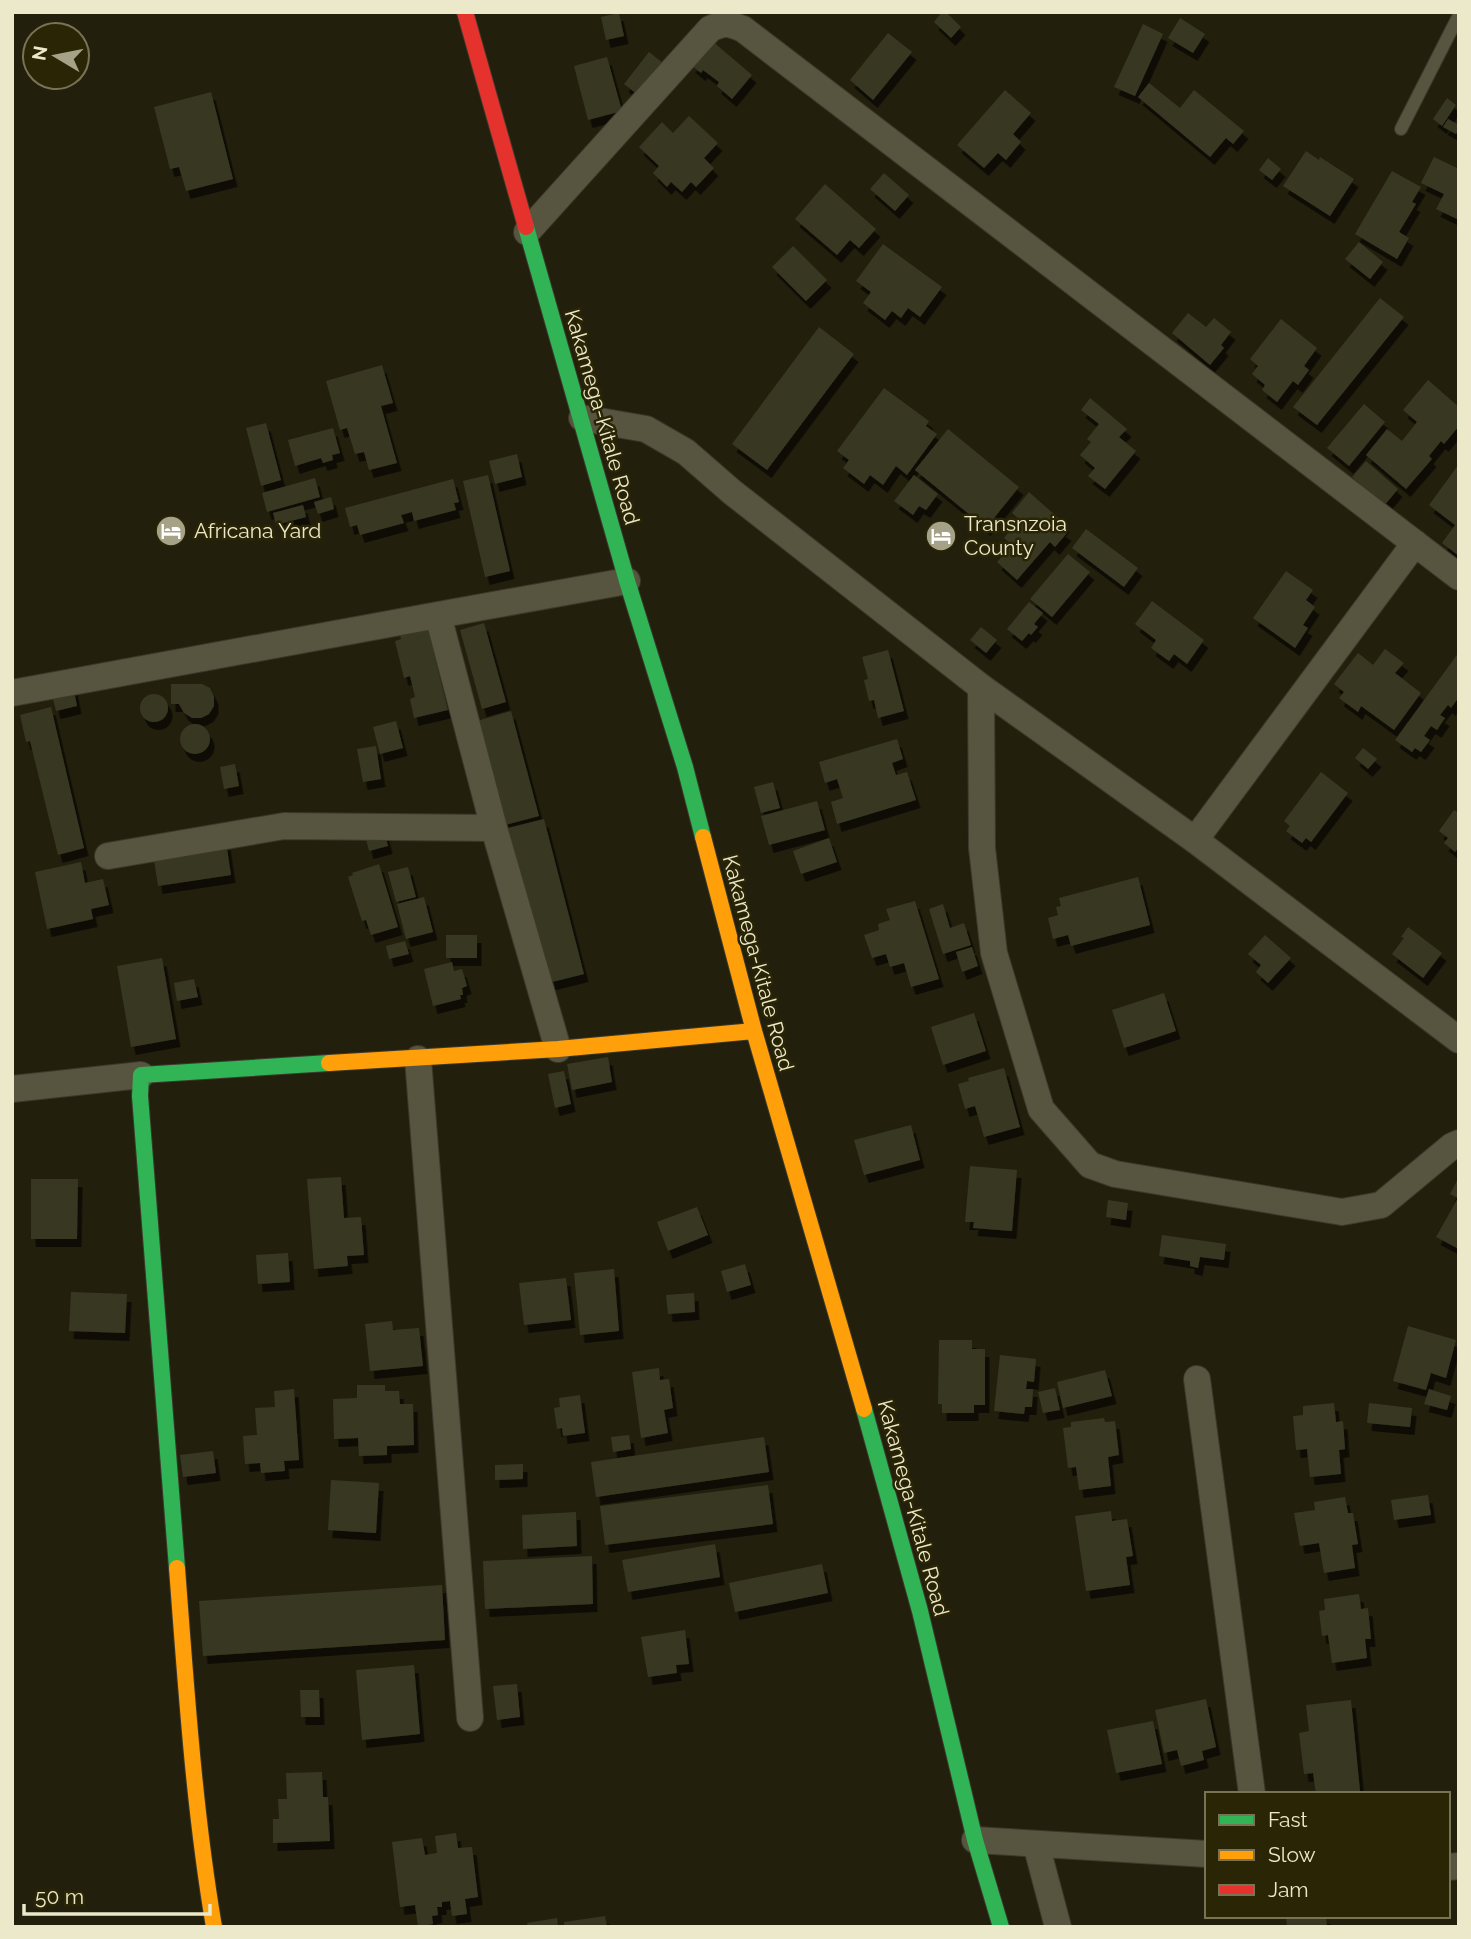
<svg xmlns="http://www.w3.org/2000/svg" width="1471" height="1939" font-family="Raleway,sans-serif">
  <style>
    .building { fill: #373823; filter: url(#shadow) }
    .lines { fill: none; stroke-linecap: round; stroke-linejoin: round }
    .lane-casing { stroke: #3c392c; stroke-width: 14 }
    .street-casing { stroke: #3c392c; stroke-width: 28 }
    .fast-casing { stroke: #3c392c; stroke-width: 18 }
    .slow-casing { stroke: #3c392c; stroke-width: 18 }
    .jam-casing { stroke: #3c392c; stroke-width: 18 }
    .lane { stroke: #57543f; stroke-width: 12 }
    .street { stroke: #57543f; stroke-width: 26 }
    .fast { stroke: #30b455; stroke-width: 16 }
    .slow { stroke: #ff9f0a; stroke-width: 16 }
    .jam { stroke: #e5322d; stroke-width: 16 }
    .labels { text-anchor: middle; stroke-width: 5; stroke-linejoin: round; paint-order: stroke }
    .street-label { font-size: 21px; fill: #ece8ca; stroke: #2a2505 }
    .poi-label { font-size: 21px; fill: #ece8ca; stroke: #2a2505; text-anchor: start }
  </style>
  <defs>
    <filter id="shadow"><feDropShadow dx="4.5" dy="8" stdDeviation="0" flood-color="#0009"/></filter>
  </defs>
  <rect width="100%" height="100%" fill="#221f0d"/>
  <path class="building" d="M942,12H946L961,27L951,38L934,22Z
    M619,13L624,36L606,40L601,17Z
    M1180,18L1205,34L1193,53L1168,38Z
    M1143,24L1163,34L1135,96L1114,87Z
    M888,33L912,52L873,100L850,80Z
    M711,40L752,75L732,99L717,86L719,82L703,70L701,73L691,65Z
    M649,52L663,63L638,95L624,84Z
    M607,57L622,111L588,120L574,66Z
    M1149,83L1180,108L1194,90L1244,131L1233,144L1226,138L1210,157L1138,97Z
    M1005,90L1031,113L1013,134L1021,142L1006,160L998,153L984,168L957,145Z
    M211,92L233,179L186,191L179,167L170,169L154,107Z
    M1447,98L1456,105L1442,126L1433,119Z
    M689,116L718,143L704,158L714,168L696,187L691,182L682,192L671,182L667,187L653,173L659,166L639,147L662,122L673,133Z
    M1448,119L1459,125V129L1456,134L1443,127Z
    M1306,151L1319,160L1320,157L1354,179L1330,216L1283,186Z
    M1434,157L1459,169V220L1436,209L1444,194L1421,183Z
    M1268,158L1281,169L1272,180L1259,170Z
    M1392,171L1421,187L1412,202L1416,204L1399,232L1409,238L1397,259L1355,234Z
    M884,173L909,195L895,211L870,189Z
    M825,184L876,229L859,248L850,240L837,255L795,219Z
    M1359,242L1383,262L1370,279L1345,259Z
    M883,244L942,287L920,317L908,308L901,318L892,311L885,320L863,303L871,292L856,281Z
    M793,246L827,280L806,301L772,267Z
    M1380,298L1404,317L1317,425L1293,407Z
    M1188,313L1206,327L1214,318L1231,332L1221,345L1224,348L1210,365L1172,333Z
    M1281,319L1317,348L1304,366L1309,370L1298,385L1293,381L1277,402L1262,390L1265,385L1252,374L1258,366L1250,359Z
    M819,327L854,354L767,470L732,444Z
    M382,365L393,403L381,406L397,463L369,470L364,452L355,454L347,428L340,430L326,381Z
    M1428,380L1459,407V426L1444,444L1441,441L1429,456L1432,459L1406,489L1366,455L1387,429L1402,441L1417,422L1403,410Z
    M884,388L929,421L926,426L937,434L907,475L896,466L883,485L870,475L864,484L843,468L849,460L837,451Z
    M1090,398L1127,429L1119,437L1136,451L1105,489L1088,476L1095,468L1080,455L1091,442L1087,439L1099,424L1081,410Z
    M1364,404L1385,422L1349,466L1327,448Z
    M266,423L281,480L261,486L246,428Z
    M333,428L340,453L332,455L333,460L323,463L321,458L295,466L288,440Z
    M948,429L1019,487L986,528L915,470Z
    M517,454L522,477L495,484L489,461Z
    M1366,461L1398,489L1384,506L1352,477Z
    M1459,464V556L1442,543L1455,525L1429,505Z
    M488,475L510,571L485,577L463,481Z
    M914,475L938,494L926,510L919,506L913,515L894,501Z
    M315,478L320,497L267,512L262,493Z
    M453,479L459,502L454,503L456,510L414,521L412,512L401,515L404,523L360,535L357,525L350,527L345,508Z
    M1029,492L1065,524L1061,529L1067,533L1055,547L1050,542L1017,580L997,562L1012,545L1004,538L1019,519L1012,513Z
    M331,497L334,509L318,514L314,502Z
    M303,505L306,517L276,525L273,513Z
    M1086,529L1138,568L1124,587L1072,548Z
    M1068,554L1090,572L1052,617L1030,599Z
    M1286,571L1313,590L1306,600L1315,607L1303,625L1308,628L1295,648L1253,618Z
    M1152,601L1204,640L1187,664L1174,654L1169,661L1151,648L1156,640L1135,624Z
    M1029,602L1043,613L1034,624L1038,627L1031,635L1029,633L1022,641L1007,629Z
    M426,622L448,710L414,718L410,699L415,697L410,676L404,678L395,641L401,639L398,629Z
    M484,623L506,702L482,709L460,630Z
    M981,627L997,640L986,653L970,640Z
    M1385,649L1404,663L1395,673L1421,693L1394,730L1361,706L1358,712L1339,698L1344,692L1334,684L1358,653L1373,665Z
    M888,650L904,711L878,718L874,700L869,701L864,680L868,679L862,657Z
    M1459,652V691L1457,694L1459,697L1451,708L1448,705L1440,715L1445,718L1437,730L1431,726L1424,736L1430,740L1421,752L1415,748L1412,752L1395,740Z
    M171,684H202L210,688L214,697V706L209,714L201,718H192L184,713L179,704H171Z
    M73,686L77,706L56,711L51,691Z
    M140 708a14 14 0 1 1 28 0a14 14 0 1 1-28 0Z
    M51,707L84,848L58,855L30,741L26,742L20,715Z
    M511,711L539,816L505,825L477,721Z
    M396,721L403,748L380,754L373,727Z
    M180 739a15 15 0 1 1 30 0a15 15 0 1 1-30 0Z
    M897,739L903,759L892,763L896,775L907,772L916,800L837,824L831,802L843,798L837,779L825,783L819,762Z
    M376,746L381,779L363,782L357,749Z
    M1363,748L1377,759L1368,769L1355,758Z
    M235,764L239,786L224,789L220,767Z
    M1321,772L1348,793L1311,842L1306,838L1302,843L1286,831L1290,826L1284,821Z
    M773,782L780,808L761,813L754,787Z
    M817,801L825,830L769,845L761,816Z
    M1454,810L1459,813V847L1455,852L1444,843L1448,838L1439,831Z
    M544,819L584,974L548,983L508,828Z
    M384,830L388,846L369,851L365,835Z
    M829,838L837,862L801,874L793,851Z
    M226,842L231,875L158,886L153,853Z
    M81,862L85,883L103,879L109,905L91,909L93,919L47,929L35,872Z
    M379,864L398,927L371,935L366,920L362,921L348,877L353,875L352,873Z
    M408,867L416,897L396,902L388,872Z
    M1138,877L1150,925L1071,946L1068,935L1053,939L1048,918L1058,915L1056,907L1061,906L1059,898Z
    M424,897L433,932L406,939L397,904Z
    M915,901L939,979L911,987L904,963L890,967L886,954L872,958L864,935L879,930L878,924L890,920L886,909Z
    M943,904L950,928L964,923L971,945L943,954L929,909Z
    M1408,927L1442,953L1423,978L1392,954L1404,938L1401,937Z
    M446,935H477V958H446Z
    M1265,935L1291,958L1268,983L1256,972L1261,965L1248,954Z
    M405,941L409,954L389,959L386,946Z
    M972,947L978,966L962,972L956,952Z
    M162,958L176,1039L131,1047L117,966Z
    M452,962L454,971L462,969L467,986L462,988L463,995H460L461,999L433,1006L424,969Z
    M194,979L198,997L177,1001L174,983Z
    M1164,993L1176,1031L1124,1048L1112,1010Z
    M974,1013L986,1051L943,1065L931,1027Z
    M608,1057L612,1082L572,1090L567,1064Z
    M1004,1068L1020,1127L984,1137L975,1106L965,1109L958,1084L969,1081L968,1078Z
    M564,1071L571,1104L555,1108L548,1074Z
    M911,1125L920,1160L864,1175L854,1140Z
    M970,1166L1017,1170L1012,1231L973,1228L974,1222H965Z
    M341,1177L344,1218L361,1217L364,1255L347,1256L348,1266L314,1269L307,1179Z
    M1459,1177V1245L1457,1248L1436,1237L1458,1198L1450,1194Z
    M31,1179H78L77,1239H31Z
    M1108,1200L1128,1203L1126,1220L1106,1217Z
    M697,1207L708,1235L668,1251L657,1222Z
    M1162,1235L1226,1244L1224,1260L1200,1257L1198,1268L1190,1266V1261L1159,1256Z
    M288,1253L290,1282L258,1284L256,1255Z
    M745,1264L751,1285L727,1292L721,1271Z
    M614,1269L619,1331L580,1335L574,1273Z
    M566,1278L571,1320L524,1325L519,1283Z
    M71,1292L127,1294L125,1333L69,1331Z
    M694,1293L695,1312L668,1314L666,1295Z
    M392,1321L393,1330L419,1328L423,1366L370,1371L365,1324Z
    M1408,1326L1456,1340L1446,1378L1431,1373L1426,1390L1393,1381Z
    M939,1340H972V1349H985V1405H974V1413H942V1404H938Z
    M1000,1355L1036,1359L1034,1382L1027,1381L1026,1389H1033L1032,1407H1025L1024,1414L994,1411Z
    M659,1368L660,1380L669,1379L673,1408L664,1410L668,1433L641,1438L632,1372Z
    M1105,1370L1112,1396L1063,1408L1057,1382Z
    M357,1385H385V1391H399L400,1404H413L414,1445L387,1446V1455L359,1456L358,1438L334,1439L333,1399L357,1398Z
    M1055,1388L1060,1410L1043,1413L1038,1392Z
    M294,1389L299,1460L284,1461L285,1471L261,1473L260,1463L245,1464L243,1436L257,1435L255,1408L275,1407L274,1391Z
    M1429,1389L1451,1396L1447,1410L1424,1404Z
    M580,1395L585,1433L563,1436L562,1428L557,1429L554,1408L560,1407L559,1398Z
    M1334,1403L1336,1422L1343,1421L1345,1449L1339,1450L1341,1474L1310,1477L1307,1449L1296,1450L1293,1416L1303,1415V1406Z
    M1369,1403L1412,1408L1410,1427L1367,1423Z
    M1104,1418L1105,1422L1115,1421L1119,1455L1108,1457L1111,1486L1079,1490L1076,1467L1068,1468L1063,1428L1071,1427V1422Z
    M629,1435L631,1449L613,1452L611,1437Z
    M764,1437L769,1472L596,1497L591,1462Z
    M213,1451L216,1473L183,1477L180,1455Z
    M523,1464V1479L495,1480V1465Z
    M331,1480L379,1483L376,1533L328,1530Z
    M768,1485L773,1524L605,1545L600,1506Z
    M1428,1495L1431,1515L1394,1520L1391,1500Z
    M1345,1497L1348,1513H1353L1358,1544L1352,1545L1355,1568L1324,1573L1319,1543L1300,1546L1294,1513L1315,1510L1314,1502Z
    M1111,1511L1112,1521L1127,1519L1133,1556L1126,1557L1130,1585L1086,1591L1075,1516Z
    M576,1512L577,1546L523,1549L522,1515Z
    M715,1544L720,1577L628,1592L622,1560Z
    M592,1556L593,1604L485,1609L483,1561Z
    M822,1564L828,1593L735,1612L729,1583Z
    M442,1585L445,1640L203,1656L199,1601Z
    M1359,1594L1361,1609L1368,1608L1371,1639H1365L1367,1658L1332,1663L1328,1635L1322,1636L1319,1611L1325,1610L1324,1599Z
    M685,1630L689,1664L676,1665L677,1673L648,1677L641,1637Z
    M414,1665L420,1734L362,1740L356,1670Z
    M517,1684L520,1717L497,1720L493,1686Z
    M300,1690H319L320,1717H301Z
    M1206,1699L1216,1747L1202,1751L1204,1760L1181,1766L1177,1750L1164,1753L1155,1710Z
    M1351,1700L1360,1791L1316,1794L1313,1773L1304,1774L1299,1733L1309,1731L1306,1705Z
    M1153,1721L1162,1764L1116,1773L1107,1730Z
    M322,1772L323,1797H328L330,1841L273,1843V1819H279L278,1799H287L286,1773Z
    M456,1833L458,1848L472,1847L478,1897L465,1899L467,1914L452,1916L450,1901L442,1902V1907H437L438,1915L432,1916L433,1924L418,1927L415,1905L400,1907L392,1842L422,1838L425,1855L437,1853L435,1836Z
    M605,1916L607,1927H564V1922Z
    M1286,1916H1326L1327,1927H1287Z
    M557,1918L558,1927H528L527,1923Z"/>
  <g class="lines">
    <g class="lane-casing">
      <path id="lane" d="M1401,129L1459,15"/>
    </g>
    <g class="street-casing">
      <path id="street" d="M527,232L710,29C725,22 728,23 743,29L1459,577
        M582,418L646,429L686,452L732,492L981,687L1195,840L1459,1040
        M438,615L627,581
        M981,687L982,848L994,953L1041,1109L1090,1165L1115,1174L1342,1212L1381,1205L1452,1146L1459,1143
        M12,693L438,615L494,828L558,1049
        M1195,840L1415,543
        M108,856L284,826L494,828
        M418,1059L470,1718
        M12,1089L141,1075
        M1197,1379L1252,1794
        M975,1840L1207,1854
        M1036,1844L1058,1927
        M1448,1867L1459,1866"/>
    </g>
    <g class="fast-casing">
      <path id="fast" d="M526,227L627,581L685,767L703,837
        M864,1409L920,1611L975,1840L1001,1927
        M177,1568L140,1096L141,1075L329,1063"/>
    </g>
    <g class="slow-casing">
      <path id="slow" d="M703,837L754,1031L864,1409
        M329,1063L558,1049L754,1031
        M177,1568C186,1686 194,1810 214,1927"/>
    </g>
    <g class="jam-casing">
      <path id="jam" d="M465,12L526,227"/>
    </g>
    <use href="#lane" class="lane"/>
    <use href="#street" class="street"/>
    <use href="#fast" class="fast"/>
    <use href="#slow" class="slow"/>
    <use href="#jam" class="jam"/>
  </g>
  <defs>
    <g id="hotel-disc" transform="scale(1.575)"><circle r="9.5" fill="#a5a288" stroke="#2a2505"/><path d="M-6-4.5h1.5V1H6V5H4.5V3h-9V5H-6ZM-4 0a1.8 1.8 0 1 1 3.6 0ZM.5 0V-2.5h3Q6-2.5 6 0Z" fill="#fff"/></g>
  </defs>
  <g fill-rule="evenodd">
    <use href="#hotel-disc" x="171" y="531"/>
    <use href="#hotel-disc" x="941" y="536"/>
  </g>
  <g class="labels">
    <g class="street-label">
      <text transform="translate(602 417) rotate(74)" y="7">Kakamega-Kitale Road</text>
      <text transform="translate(758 963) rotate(75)" y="7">Kakamega-Kitale Road</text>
      <text transform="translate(913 1508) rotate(75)" y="7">Kakamega-Kitale Road</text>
    </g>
    <g class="poi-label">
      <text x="964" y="531">Transnzoia<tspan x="964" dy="24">County</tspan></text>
      <text x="194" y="538">Africana Yard</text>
    </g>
  </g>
  <rect width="1471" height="1939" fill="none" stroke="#ece8ca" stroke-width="28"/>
  <rect x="1205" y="1792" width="245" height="126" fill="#2a2505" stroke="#787354" stroke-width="2"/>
  <rect x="1219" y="1815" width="35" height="10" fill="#30b455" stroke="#787354" stroke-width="2"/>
  <text x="1268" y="1827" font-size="21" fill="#ece8ca">Fast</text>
  <rect x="1219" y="1850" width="35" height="10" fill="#ff9f0a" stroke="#787354" stroke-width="2"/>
  <text x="1268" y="1862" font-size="21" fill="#ece8ca">Slow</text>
  <rect x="1219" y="1885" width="35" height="10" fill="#e5322d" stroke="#787354" stroke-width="2"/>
  <text x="1268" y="1897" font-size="21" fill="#ece8ca">Jam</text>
  <g transform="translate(56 56) rotate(280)"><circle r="33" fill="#2a2505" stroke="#787354" stroke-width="2"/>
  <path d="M0-5L12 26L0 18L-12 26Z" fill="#a5a288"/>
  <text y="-10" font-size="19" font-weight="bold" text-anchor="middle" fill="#ece8ca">N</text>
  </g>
  <path d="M24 1904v10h186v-10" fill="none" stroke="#ece8ca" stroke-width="3.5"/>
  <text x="35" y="1904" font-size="21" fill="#ece8ca" stroke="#2a2505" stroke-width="5" paint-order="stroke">50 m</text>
</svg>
